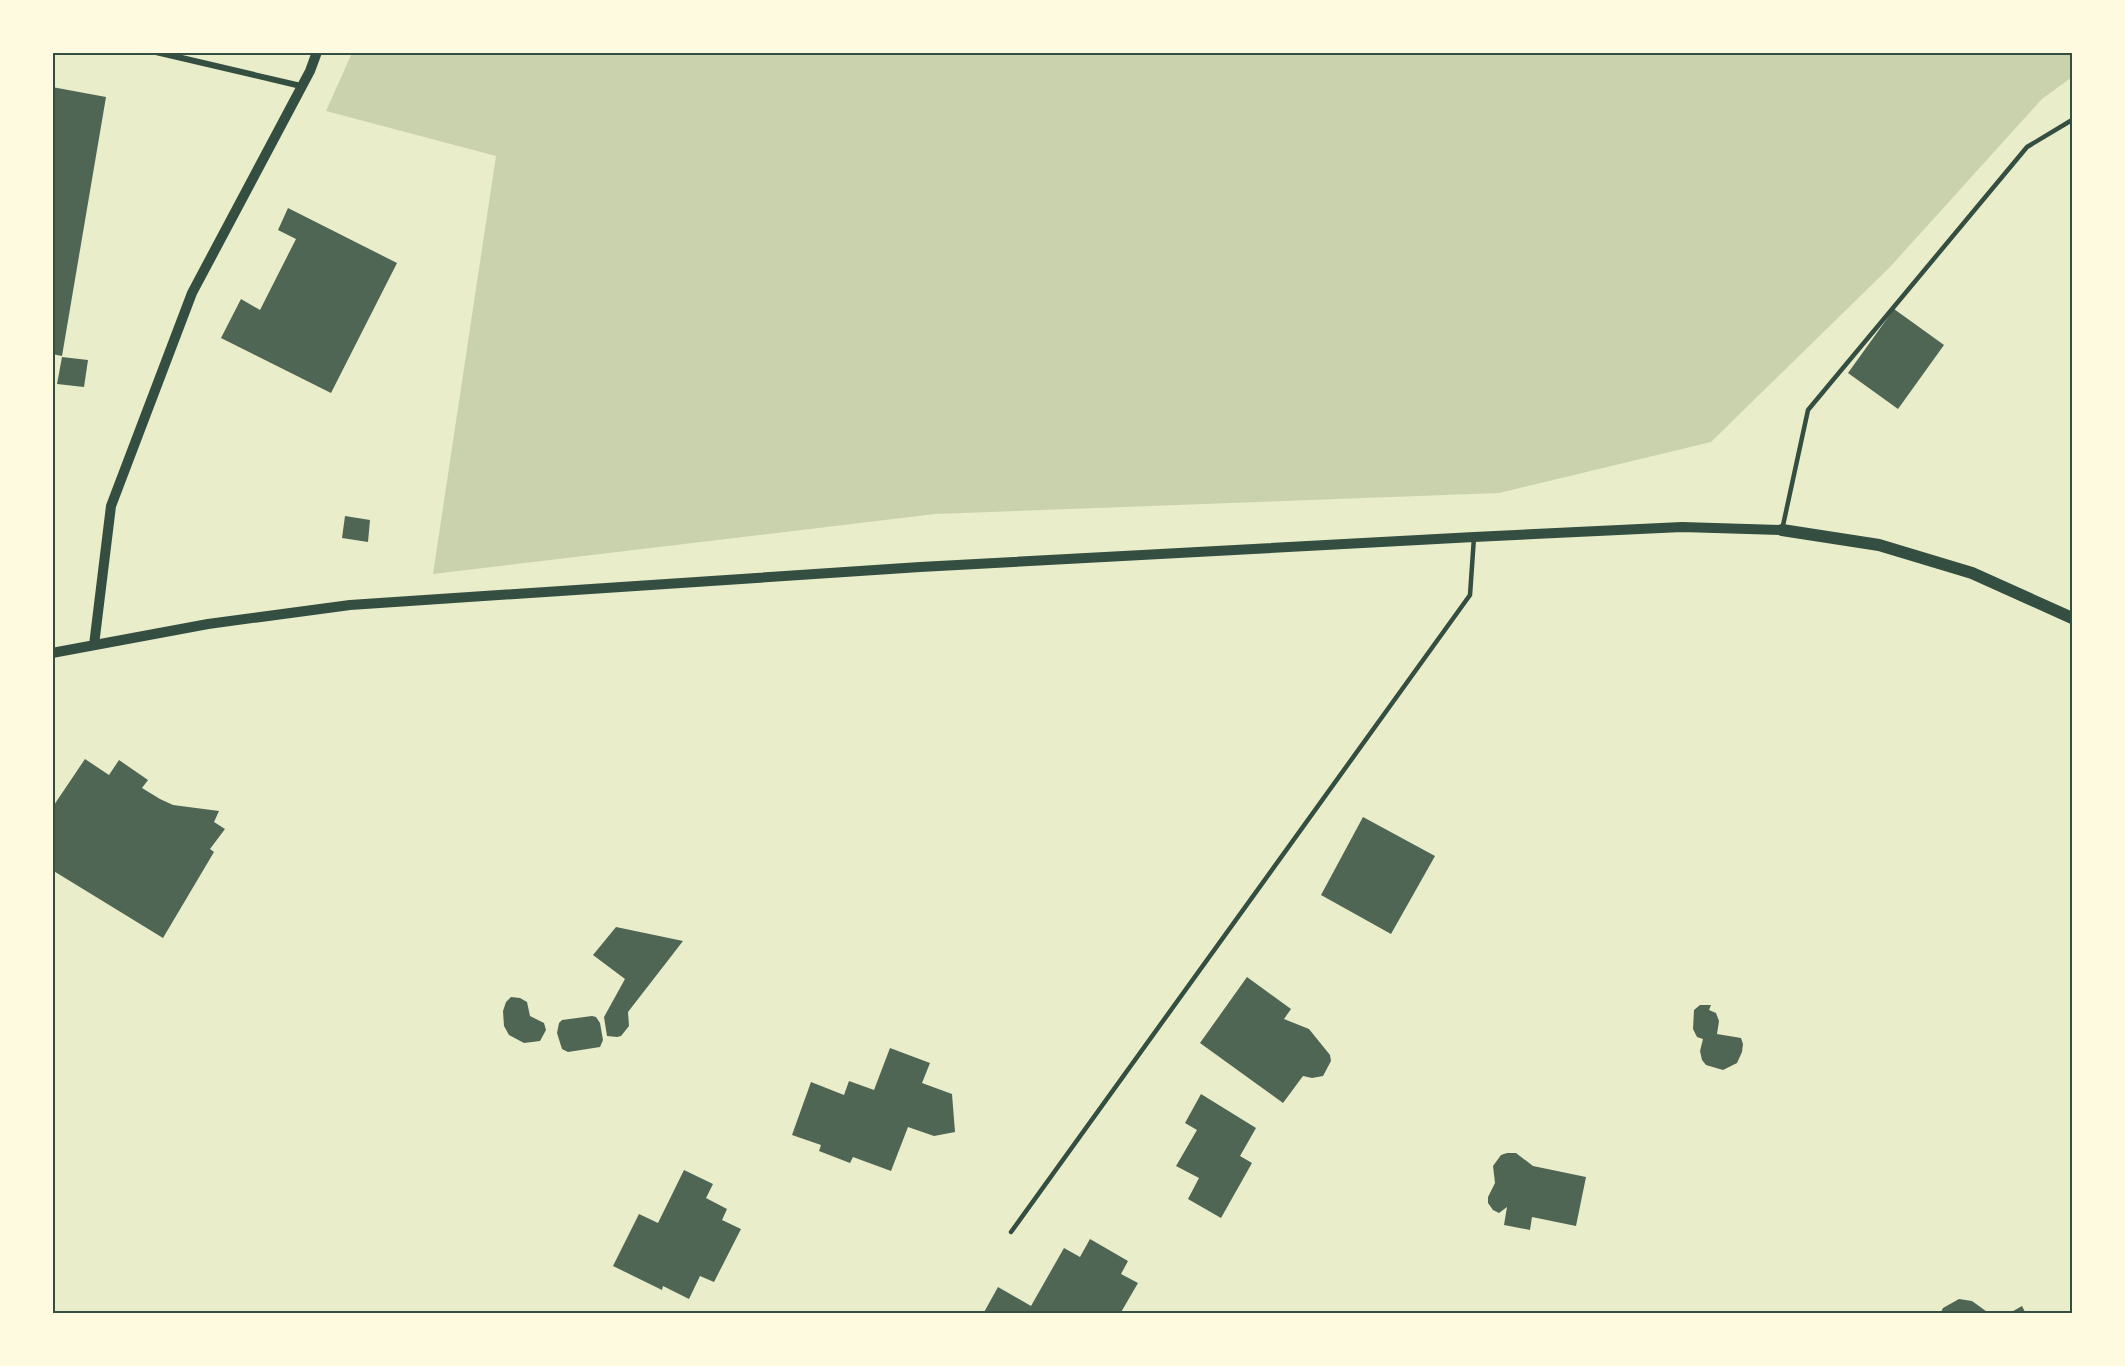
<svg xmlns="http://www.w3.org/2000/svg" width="2125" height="1366" font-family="'Fira Sans Condensed',sans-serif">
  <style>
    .green { fill: #cad2ad }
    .building { fill: #4f6655 }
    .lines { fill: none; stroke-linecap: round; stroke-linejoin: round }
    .service { stroke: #344e41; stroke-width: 4.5 }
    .minor { stroke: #344e41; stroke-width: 6 }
    .tertiary { stroke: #344e41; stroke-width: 10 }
    .secondary { stroke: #344e41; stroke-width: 12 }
    .neatline { fill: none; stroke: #344e41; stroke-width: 2 }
  </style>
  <rect width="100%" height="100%" fill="#e9edc9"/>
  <path class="green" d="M352,53L2072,52V77L2042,99L1890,267L1711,442L1499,493L935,514L433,574L496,156L326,111Z"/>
  <path class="building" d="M52,87L106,97L62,356L52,354Z
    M288,208L397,263L331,393L221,338L241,299L260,310L296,239L278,230Z
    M1894,309L1944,345L1898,409L1848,373Z
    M62,357L88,360L84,387L57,384Z
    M345,516L370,520L368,542L342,538Z
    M85,759L109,775L119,760L148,780L142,788L160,799L173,805L219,811L214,822L225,829L210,849L214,852L163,938L52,870V808Z
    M1363,817L1435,856L1391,934L1321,895Z
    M616,927L683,941L628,1012L629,1026L621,1036L617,1037L607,1036L604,1017L625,979L593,955Z
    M1247,977L1291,1009L1284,1019L1309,1029L1330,1055L1331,1061L1323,1076L1312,1078L1303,1076L1283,1103L1200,1043Z
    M511,997L520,998L527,1002L530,1016L544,1023L546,1030L540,1041L524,1043L509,1035L504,1026L503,1011L506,1002Z
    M1700,1005H1711L1709,1010L1716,1013L1719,1021L1717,1034L1741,1038L1743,1044L1742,1052L1737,1063L1723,1070L1706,1065L1702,1060L1700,1051L1703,1039L1697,1037L1693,1029L1694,1010Z
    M592,1016L596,1017L600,1023L603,1040L600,1047L568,1052L562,1049L557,1033L559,1023L562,1020Z
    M890,1048L930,1063L922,1083L952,1094L955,1132L934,1136L908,1127L891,1171L853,1157L850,1163L819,1151L821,1145L792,1135L811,1082L844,1095L849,1081L874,1090Z
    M1201,1094L1256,1128L1240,1156L1252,1163L1221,1218L1188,1199L1199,1178L1176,1166L1197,1130L1185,1123Z
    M1507,1153H1516L1533,1166L1586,1177L1576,1226L1532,1217L1530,1230L1504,1225L1507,1207L1499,1213L1493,1210L1488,1203V1197L1495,1183L1493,1166L1501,1155Z
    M684,1170L713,1184L706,1198L727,1209L722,1220L741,1229L714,1282L700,1276L689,1299L663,1286L662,1290L613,1266L639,1214L658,1223Z
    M1090,1239L1128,1261L1121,1274L1138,1283L1120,1314H983L998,1287L1031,1306L1064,1248L1080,1257Z
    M1959,1299L1972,1301L1990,1314H1940L1943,1308Z
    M2022,1306L2026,1314H2008Z"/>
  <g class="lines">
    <path class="service" d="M1782,530L1808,410L2027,147L2072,120
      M1011,1232L1470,595L1474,537"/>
    <path class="minor" d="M156,52L301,86"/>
    <path class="tertiary" d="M94,645L111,506L192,293L310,71L317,52
      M52,653L208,624L350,605L920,567L1474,537L1682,527L1782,530"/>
    <path class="secondary" d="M1782,530L1879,545L1972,573L2072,618"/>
  </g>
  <rect width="2125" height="1366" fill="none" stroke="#fefae0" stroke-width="108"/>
  <rect x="54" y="54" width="2017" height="1258" class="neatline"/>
</svg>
